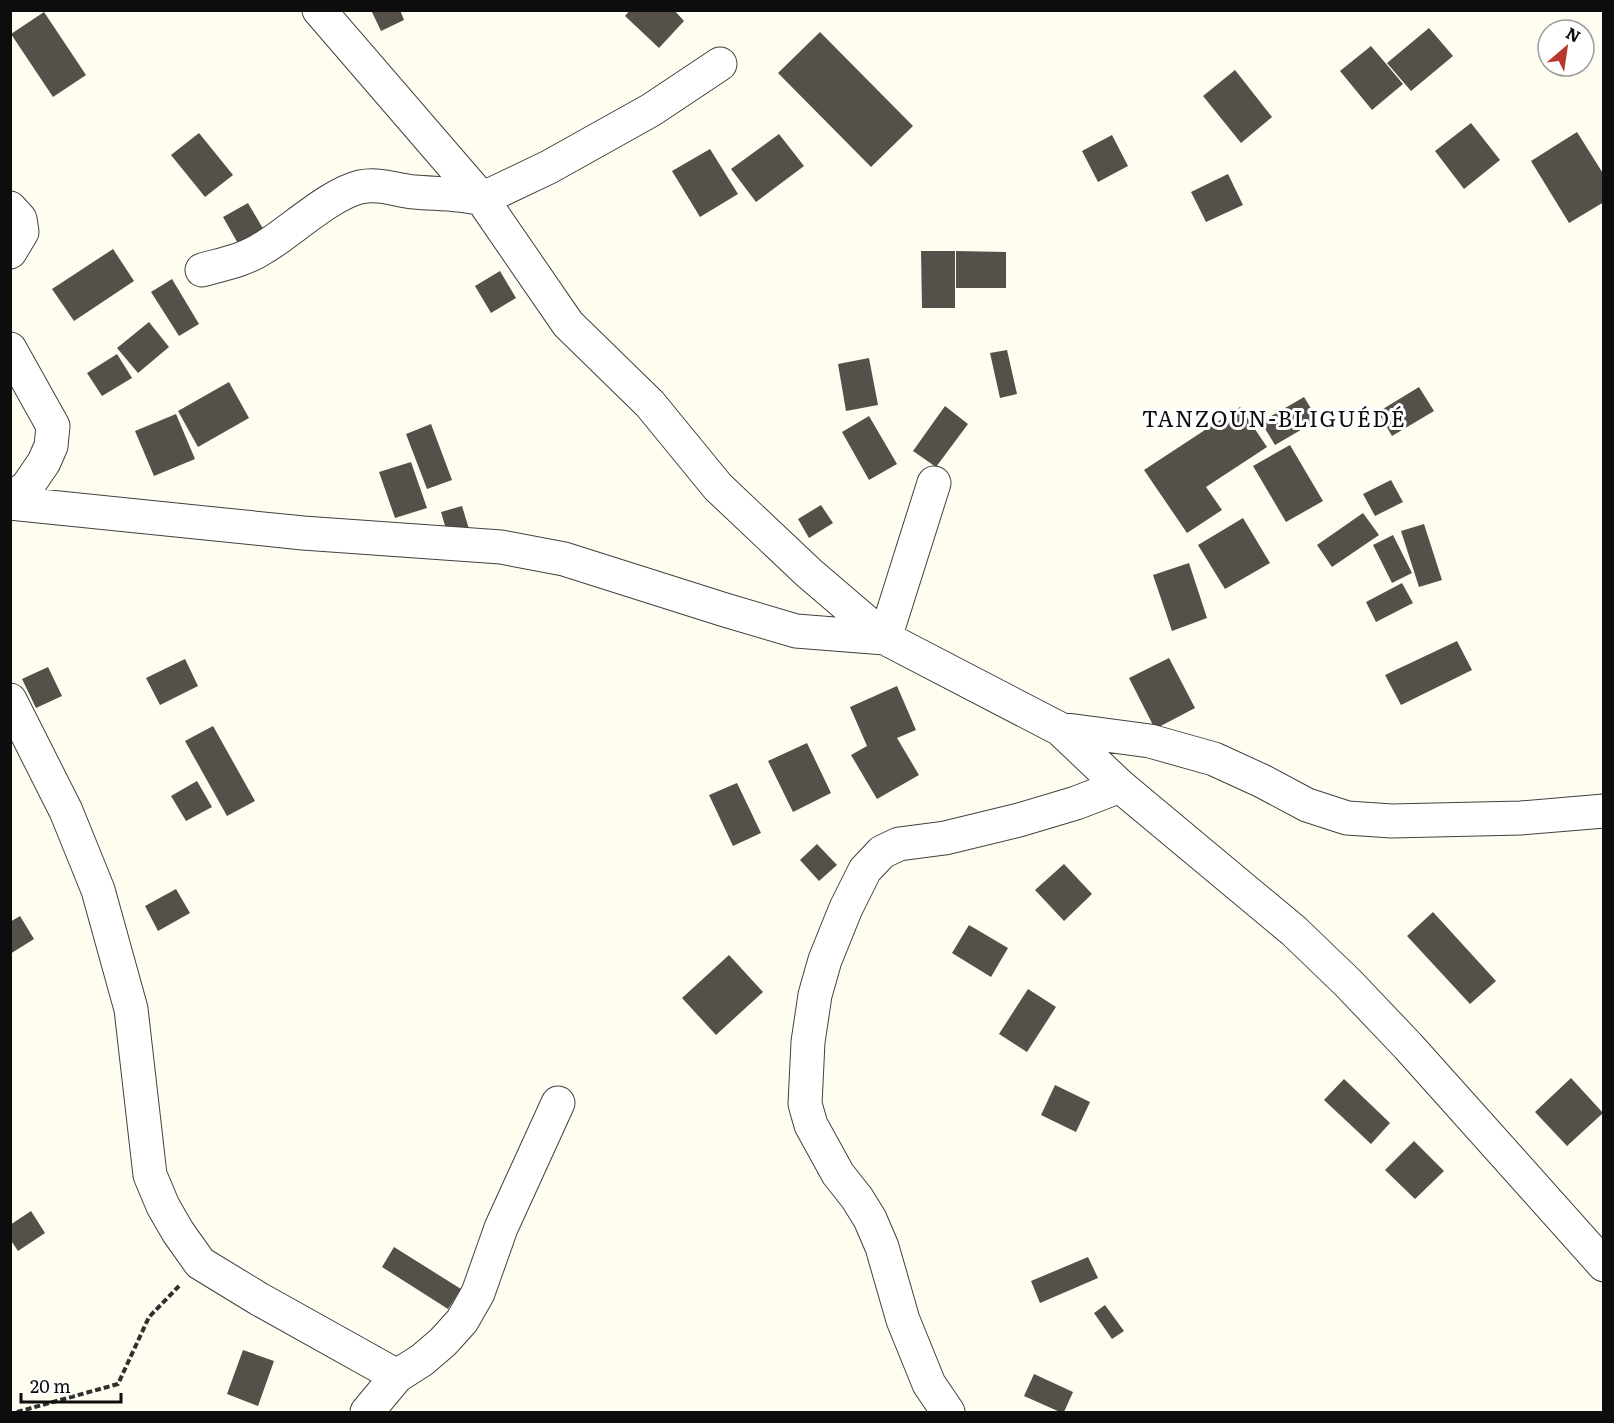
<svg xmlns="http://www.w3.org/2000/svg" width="1614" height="1423" font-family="Literata,serif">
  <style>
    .building { fill: #56504a }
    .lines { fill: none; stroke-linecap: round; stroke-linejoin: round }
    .minor-casing { stroke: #404040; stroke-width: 35 }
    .path { stroke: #2f2f2f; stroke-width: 4; stroke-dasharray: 6 3; stroke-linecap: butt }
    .minor { stroke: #fff; stroke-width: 33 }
    .labels { text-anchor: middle; stroke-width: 6; stroke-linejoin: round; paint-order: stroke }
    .quarter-label { font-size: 22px; letter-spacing: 1.5px; fill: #0d0d0d; stroke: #fff }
  </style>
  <rect width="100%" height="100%" fill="#fefdef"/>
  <path class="building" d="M371,10H400L404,20L381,31Z
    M630,10H674L684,21L659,48L625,16Z
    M44,12L86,75L53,97L11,34Z
    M1429,28L1453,56L1411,91L1387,63Z
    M820,32L913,126L871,167L778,73Z
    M1371,46L1403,84L1372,110L1340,71Z
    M1235,70L1272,117L1241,143L1203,96Z
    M1471,123L1500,160L1464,189L1435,151Z
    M1577,132L1604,175V202L1569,223L1531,161Z
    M199,133L233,175L205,197L171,155Z
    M779,134L804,166L756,202L731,169Z
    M1112,135L1128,166L1098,182L1082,151Z
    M710,149L738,194L700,217L672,171Z
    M1228,174L1243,205L1206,222L1191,192Z
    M248,203L265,232L240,247L223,217Z
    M113,249L134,281L74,321L52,289Z
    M921,251H955V308H922Z
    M956,251L1006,252V288H956Z
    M500,271L516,298L491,313L475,286Z
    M172,279L199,324L179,336L151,292Z
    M149,322L169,347L138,373L117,348Z
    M1007,350L1017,394L1000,398L990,353Z
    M117,354L132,378L102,396L87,373Z
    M869,358L878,405L846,411L838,364Z
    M229,382L249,418L198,447L178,411Z
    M1419,387L1434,411L1392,436L1378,412Z
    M1304,397L1318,420L1275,445L1261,422Z
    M945,406L968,424L936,467L913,451Z
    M1240,407L1267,447L1206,487L1222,510L1187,533L1144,470Z
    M176,414L195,459L154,476L135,431Z
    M869,416L897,464L869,480L842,432Z
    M431,424L452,480L427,489L406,434Z
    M1290,445L1323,501L1286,522L1253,466Z
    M411,462L427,508L395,518L379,472Z
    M1391,480L1403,502L1375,516L1363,494Z
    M821,505L833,523L809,538L798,519Z
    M462,506L469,529L448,536L441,512Z
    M1363,513L1379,535L1332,567L1317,545Z
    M1243,518L1270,563L1225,589L1198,545Z
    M1424,524L1442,580L1419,587L1401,531Z
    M1393,535L1412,573L1392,583L1373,545Z
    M1189,563L1207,618L1172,631L1153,575Z
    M1402,583L1413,603L1376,622L1366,602Z
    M1457,641L1472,670L1401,705L1385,675Z
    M1169,658L1195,708L1155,729L1129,678Z
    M185,659L198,686L160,705L146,678Z
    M48,667L62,696L36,708L22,679Z
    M897,686L916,730L897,738L919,775L877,799L851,755L867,746L850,707Z
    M213,726L255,801L227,816L185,741Z
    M807,743L831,793L793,812L768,761Z
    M197,781L212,807L186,821L171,796Z
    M737,783L761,833L733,846L709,795Z
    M817,844L837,865L819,881L800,860Z
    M1064,864L1092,894L1064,921L1035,890Z
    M176,889L190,913L158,931L145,906Z
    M1433,912L1496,981L1470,1004L1407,936Z
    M20,916L34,939L10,954V922Z
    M969,925L1008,948L991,977L952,953Z
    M729,955L763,992L716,1035L682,998Z
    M1028,989L1056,1007L1027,1052L999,1034Z
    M1571,1078L1603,1113L1567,1146L1535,1112Z
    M1344,1079L1390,1123L1371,1144L1324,1100Z
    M1055,1085L1090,1102L1076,1132L1041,1115Z
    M1414,1141L1444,1171L1415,1199L1385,1170Z
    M31,1211L45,1233L18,1251L10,1239V1225Z
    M394,1247L461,1289L448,1309L382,1267Z
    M1088,1257L1098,1278L1040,1303L1031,1281Z
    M1105,1305L1124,1331L1112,1339L1094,1313Z
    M243,1350L274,1361L258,1406L227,1394Z
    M1034,1374L1073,1392L1064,1412H1060L1024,1396Z"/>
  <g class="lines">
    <g class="minor-casing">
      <path id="minor" d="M319,10L482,199L568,324L650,404L718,487L809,573L885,638L1060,729L1120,786L1294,931L1348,983L1408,1046L1604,1265
        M10,208L20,219L22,232L10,252
        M202,270C223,264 245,260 263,248C290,232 330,194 360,187C381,183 394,190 414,192C437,194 459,193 482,199L549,167L651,110L720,64
        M10,349L53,426L51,446L44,462L27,487L10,499
        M10,503L303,533L501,547L564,559L725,610L796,631L885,638L934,483
        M10,700L66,811L98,890L131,1009L150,1175L163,1206L178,1232L200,1263L259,1299L397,1376
        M1060,729L1150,741L1214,759L1262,781L1307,805L1347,818L1392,821L1521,818L1604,811
        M367,1412L397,1376L422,1360L443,1342L462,1321L478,1293L501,1228L558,1103
        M948,1412L929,1384L903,1320L882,1247L870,1219L857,1198L838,1174L811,1125L805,1104L808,1042L815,995L825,960L846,908L865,870L882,852L899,844L945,838L1019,820L1076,803L1120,786"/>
    </g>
    <path class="path" d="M17,1412L118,1384L149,1317L179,1286"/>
    <use href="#minor" class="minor"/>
  </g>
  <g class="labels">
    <g class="quarter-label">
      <text x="1274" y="427">TANZOUN-BLIGUÉDÉ</text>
    </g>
  </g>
  <rect width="1614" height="1423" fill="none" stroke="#0d0d0d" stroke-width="24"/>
  <g transform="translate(1566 48) rotate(29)"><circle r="28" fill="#ffffff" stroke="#9e9e9e" stroke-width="1.5"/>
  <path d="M0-4.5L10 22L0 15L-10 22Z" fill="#b7382c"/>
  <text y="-9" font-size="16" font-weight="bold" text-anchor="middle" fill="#0d0d0d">N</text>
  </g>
  <path d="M21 1393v9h100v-9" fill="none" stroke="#0d0d0d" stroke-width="3"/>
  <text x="30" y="1393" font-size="18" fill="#0d0d0d" stroke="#ffffff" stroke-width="4.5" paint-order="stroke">20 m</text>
</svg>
